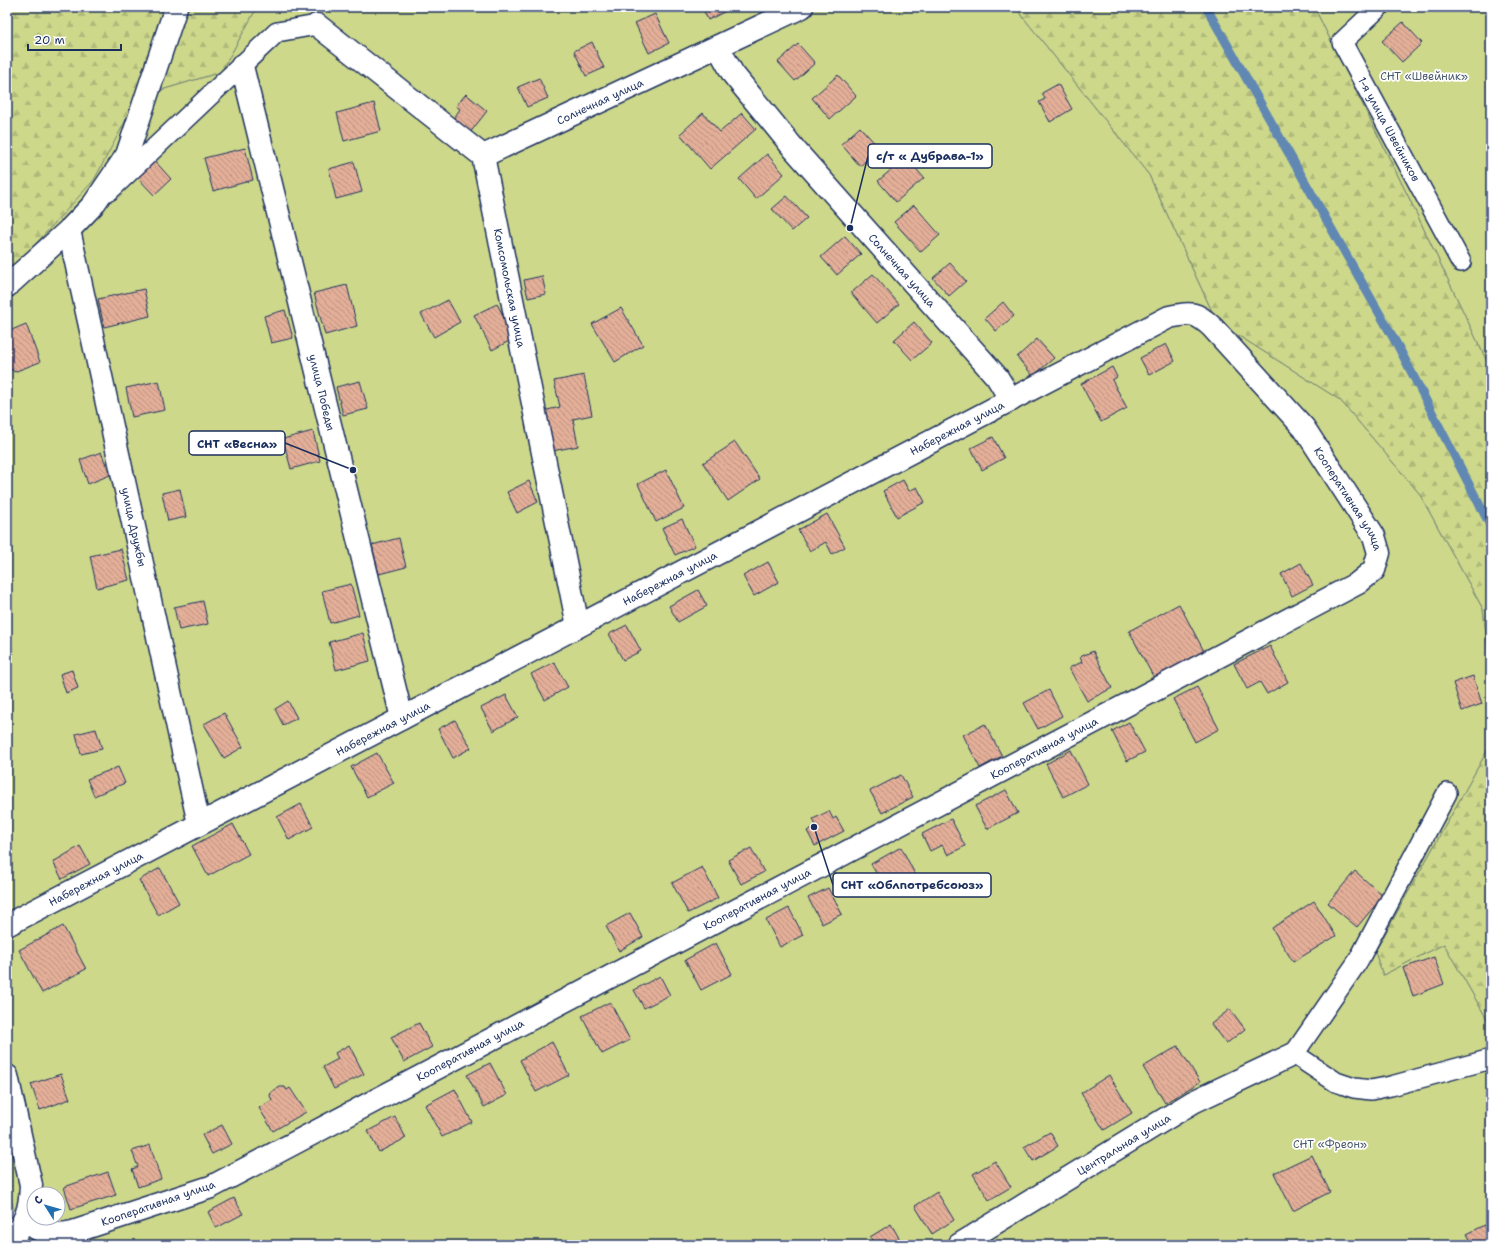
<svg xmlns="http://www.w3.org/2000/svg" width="1498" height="1252" font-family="'Shantell Sans',sans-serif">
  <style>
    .green { fill: #cdd88b; stroke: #748474; fill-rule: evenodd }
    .forest { fill: url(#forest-firs); stroke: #748474 }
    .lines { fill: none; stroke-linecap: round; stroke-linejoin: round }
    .stream { stroke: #6088b3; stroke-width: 9 }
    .building { fill: url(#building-back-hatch); stroke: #1b2f5e }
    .lane-casing { stroke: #1b2f5e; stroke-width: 22 }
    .street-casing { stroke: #1b2f5e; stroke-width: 25 }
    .lane { stroke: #fff; stroke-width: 19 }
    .street { stroke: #fff; stroke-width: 22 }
    .labels { text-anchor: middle; stroke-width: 3.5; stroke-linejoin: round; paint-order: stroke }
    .park-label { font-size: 11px; fill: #485969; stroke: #fff }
    .street-label { font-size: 11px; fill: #1b2f5e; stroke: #fff }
    .leader { fill: none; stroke: #1b2f5e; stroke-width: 1.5 }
    .callout-dot { fill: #1b2f5e; stroke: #fff; stroke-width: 1.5 }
    .callout { fill: #fff; stroke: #1b2f5e; stroke-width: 1.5 }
    .callout-label { font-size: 12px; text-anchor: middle; font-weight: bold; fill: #1b2f5e }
  </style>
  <defs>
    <pattern id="forest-firs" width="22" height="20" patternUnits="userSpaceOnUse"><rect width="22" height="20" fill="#cdd88b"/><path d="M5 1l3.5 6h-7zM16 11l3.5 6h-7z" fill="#afba7a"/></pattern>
    <pattern id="building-back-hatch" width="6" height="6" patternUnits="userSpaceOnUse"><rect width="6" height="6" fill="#e4af98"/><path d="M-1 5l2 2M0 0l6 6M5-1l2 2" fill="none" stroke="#b88f7f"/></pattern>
  </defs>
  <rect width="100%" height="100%" fill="#fff"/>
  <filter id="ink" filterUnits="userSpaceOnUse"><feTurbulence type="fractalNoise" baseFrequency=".025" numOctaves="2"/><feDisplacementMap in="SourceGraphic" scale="8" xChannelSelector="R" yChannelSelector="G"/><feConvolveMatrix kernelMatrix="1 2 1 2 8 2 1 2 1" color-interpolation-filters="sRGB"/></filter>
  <g filter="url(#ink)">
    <path class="green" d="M254,7H1015L1149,175L1217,322L1340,400L1419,493L1483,609L1491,672V744L1375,952L1383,975L1444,944L1491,1026V1245H25L7,1187V272L138,97L221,72L255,11ZM34,1194H58V1218H34Z
      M1314,7H1491V370L1409,198Z"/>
    <path class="forest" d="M7,7H254L255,11L221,72L138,97L94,180L20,261L7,272Z
      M1015,7H1314L1409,198L1491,370V672L1483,609L1419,493L1340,400L1217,322L1149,175Z
      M1491,744V1026L1444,944L1383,975L1375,952Z"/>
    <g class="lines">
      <path class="stream" d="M1206,7L1399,348L1491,527"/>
    </g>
    <path class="building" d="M702,7H729L730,9L708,20Z
      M655,14L669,43L649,53L635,23Z
      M1403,22L1422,43L1402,62L1382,41Z
      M592,42L604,68L586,76L574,51Z
      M798,44L815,63L795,81L778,62Z
      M838,75L856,96L830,119L812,98Z
      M539,78L548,98L527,107L518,87Z
      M1058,84L1072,109L1050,122L1039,102L1045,99L1042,93Z
      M466,94L487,111L469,134L452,121L460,109L456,106Z
      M374,103L381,131L344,141L337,113Z
      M703,113L720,132L742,113L756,129L710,169L680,134Z
      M860,127L880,149L860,166L841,144Z
      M245,148L253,180L213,191L204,158Z
      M767,154L784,174L756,199L739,179Z
      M906,157L924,178L896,202L878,181Z
      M154,160L171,179L154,195L137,177Z
      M354,162L362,192L336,199L329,169Z
      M787,196L807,218L792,231L772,209Z
      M914,205L940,235L921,252L894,222Z
      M845,236L861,254L837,275L821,257Z
      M950,263L966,281L949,296L933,278Z
      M873,274L899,304L877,323L851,293Z
      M542,276L546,294L528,298L524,280Z
      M347,285L357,326L325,335L314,293Z
      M144,289L150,316L104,327L98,299Z
      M448,300L460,322L434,337L421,314Z
      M1003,302L1014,316L996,331L985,318Z
      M497,304L515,338L492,350L474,315Z
      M621,308L643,345L615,362L592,324Z
      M285,310L293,338L271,343L264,316Z
      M914,322L932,343L912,360L894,340Z
      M26,324L40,362L14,372L12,369L7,371V359H8L7,355V332Z
      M1037,339L1054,358L1033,376L1017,357Z
      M1166,344L1175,361L1149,375L1140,358Z
      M1112,367L1117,377L1112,380L1127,408L1101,422L1081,384Z
      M584,375L592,415L573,419L578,446L552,451L543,411L560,407L554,381Z
      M159,381L165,410L132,417L126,388Z
      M360,381L368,409L343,415L336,387Z
      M313,431L320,461L291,469L283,439Z
      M993,437L1004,458L982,470L971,448Z
      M735,442L760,479L728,501L703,463Z
      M101,452L110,475L88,484L80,460Z
      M666,470L684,508L656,522L638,484Z
      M903,480L909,491L917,487L925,502L897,517L883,491Z
      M529,481L538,502L517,513L507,492Z
      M180,489L186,517L168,521L162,493Z
      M827,514L845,547L832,554L826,542L810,551L798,530Z
      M682,519L695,546L675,555L662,528Z
      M399,538L406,567L379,574L372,545Z
      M121,549L129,580L97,588L90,556Z
      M768,562L779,582L754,596L743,576Z
      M1301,563L1313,585L1292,596L1281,574Z
      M351,584L359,615L330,623L322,591Z
      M698,590L707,606L678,622L669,606Z
      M203,601L208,624L179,630L174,607Z
      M1179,604L1205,653L1155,680L1129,631Z
      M627,625L641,651L623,660L609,634Z
      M363,633L370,661L336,670L329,642Z
      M1270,646L1288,682L1267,694L1260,682L1247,689L1234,664Z
      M1093,651L1112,688L1087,701L1069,668L1082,662L1080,657Z
      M554,662L568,687L545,700L531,674Z
      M72,670L78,688L66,693L60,674Z
      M1473,676L1482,704L1462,711L1453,683Z
      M1197,687L1219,729L1195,742L1173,699Z
      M1049,690L1062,716L1038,729L1024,703Z
      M506,695L518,717L493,731L481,708Z
      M288,701L297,718L283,725L275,709Z
      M224,713L243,747L224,758L204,724Z
      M455,720L471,748L453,758L438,729Z
      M1129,722L1145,752L1127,761L1112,731Z
      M985,724L1002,756L980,768L963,735Z
      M96,729L102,749L81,754L76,734Z
      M1071,750L1088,784L1063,797L1046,764Z
      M377,753L394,783L367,797L351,767Z
      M118,767L125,783L94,796L87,779Z
      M901,775L913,797L882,813L870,791Z
      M1006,790L1018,813L987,829L975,806Z
      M301,804L313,827L289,840L277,817Z
      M829,811L833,819L836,817L844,831L815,846L807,831L816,826L813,819Z
      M951,819L965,846L948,855L942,845L930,851L922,834Z
      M233,824L249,854L208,876L192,846Z
      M80,846L90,864L62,879L53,862Z
      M901,847L917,878L894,889L887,876L880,880L871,864Z
      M751,848L764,872L741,884L728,860Z
      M702,867L718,898L688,913L672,883Z
      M160,868L179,903L158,915L139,880Z
      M1355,871L1383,896L1357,927L1328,903Z
      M828,888L842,914L822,924L808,898Z
      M1314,901L1336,936L1293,962L1272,928Z
      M789,908L803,935L780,947L766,920Z
      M630,913L643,937L619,951L606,926Z
      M63,926L86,969L42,993L19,950Z
      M716,943L732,974L701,990L685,960Z
      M1434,957L1444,984L1413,996L1403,968Z
      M660,976L670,995L644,1008L634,990Z
      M610,1002L630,1040L602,1054L582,1016Z
      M1230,1009L1245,1029L1226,1044L1211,1024Z
      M419,1023L432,1047L404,1062L391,1037Z
      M552,1042L569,1075L536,1092L520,1060Z
      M349,1045L364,1074L334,1089L323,1067L338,1059L335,1053Z
      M1178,1046L1200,1082L1165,1103L1143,1067Z
      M490,1063L507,1095L484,1107L467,1075Z
      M61,1074L70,1099L40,1110L31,1084Z
      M1109,1075L1132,1113L1104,1130L1081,1093Z
      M280,1087H285L287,1090L290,1088L306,1112L273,1131L259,1108L272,1100L270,1096L271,1092Z
      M455,1089L472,1122L442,1137L425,1105Z
      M395,1117L406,1138L379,1152L368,1131Z
      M222,1125L232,1144L212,1154L202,1135Z
      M1050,1132L1058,1146L1033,1161L1024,1147Z
      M150,1145L161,1179L138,1187L132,1169L138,1167L132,1151Z
      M1312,1155L1330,1192L1293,1211L1274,1173Z
      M995,1161L1011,1187L989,1200L973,1174Z
      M108,1172L116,1195L71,1209L64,1187Z
      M937,1192L954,1220L932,1234L915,1206Z
      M234,1198L243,1214L216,1228L208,1212Z
      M1491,1222V1245H1473L1467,1234Z
      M891,1224L903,1245H875L870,1237Z"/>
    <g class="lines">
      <g class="lane-casing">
        <g id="lane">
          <path id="s1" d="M1379,7L1342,42L1461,262"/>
          <path d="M109,191L277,32L317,25"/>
          <path d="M1447,793L1358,961L1294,1054L1336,1082L1354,1088L1371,1090L1391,1086L1491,1059"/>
        </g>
      </g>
      <g class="street-casing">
        <g id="street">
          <path id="s2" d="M317,25L483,156L578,626"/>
          <path id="s3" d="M718,47L733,74L795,150L997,377L1011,400"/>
          <path id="s4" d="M242,66L402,718"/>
          <path id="s5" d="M483,156L802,7"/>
          <path id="s6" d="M69,230L199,824"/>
          <path d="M7,286L69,230L93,205L127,155L176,7"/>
          <path id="s7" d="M7,925L1169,317C1191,313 1195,311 1212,327L1304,428L1374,536L1379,553L1374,570L1358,583L211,1187L73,1232C52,1236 41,1234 25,1220"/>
          <path d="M7,1076L31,1185C30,1215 24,1221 9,1245"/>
          <path id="s8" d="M959,1245L1193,1102L1294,1054"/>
        </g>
      </g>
      <use href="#lane" class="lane"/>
      <use href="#street" class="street"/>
    </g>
  </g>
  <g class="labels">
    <g class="park-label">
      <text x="1424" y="80">СНТ «Швейник»</text>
      <text x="1330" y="1148">СНТ «Фреон»</text>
    </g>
    <g class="street-label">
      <text dy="4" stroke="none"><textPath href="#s5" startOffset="129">Солнечная улица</textPath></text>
      <text dy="4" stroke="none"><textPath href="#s1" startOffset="150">1-я улица Швейников</textPath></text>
      <text dy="4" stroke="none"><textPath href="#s3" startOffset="290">Солнечная улица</textPath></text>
      <text dy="4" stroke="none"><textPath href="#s2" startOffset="346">Комсомольская улица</textPath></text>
      <text dy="4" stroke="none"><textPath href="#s4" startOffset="336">улица Победы</textPath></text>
      <text dy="4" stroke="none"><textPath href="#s7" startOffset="1072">Набережная улица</textPath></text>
      <text dy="4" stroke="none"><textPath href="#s7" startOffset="1579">Кооперативная улица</textPath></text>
      <text dy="4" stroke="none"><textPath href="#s6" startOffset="304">улица Дружбы</textPath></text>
      <text dy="4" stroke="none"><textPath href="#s7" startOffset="748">Набережная улица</textPath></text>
      <text dy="4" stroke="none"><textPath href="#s7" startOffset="424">Набережная улица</textPath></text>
      <text transform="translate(1044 748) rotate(-28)" y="4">Кооперативная улица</text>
      <text dy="4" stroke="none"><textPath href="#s7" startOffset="100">Набережная улица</textPath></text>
      <text transform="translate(757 899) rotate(-28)" y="4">Кооперативная улица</text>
      <text transform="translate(470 1050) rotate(-28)" y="4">Кооперативная улица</text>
      <text dy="4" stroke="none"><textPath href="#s8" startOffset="193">Центральная улица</textPath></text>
      <text transform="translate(158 1203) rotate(-19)" y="4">Кооперативная улица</text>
    </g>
  </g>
  <path class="leader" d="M850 228L868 156M353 470L285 443M814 827L833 885"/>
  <g class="callout-dot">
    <circle cx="850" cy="228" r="4"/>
    <circle cx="353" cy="470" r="4"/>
    <circle cx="814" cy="827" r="4"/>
  </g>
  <g class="callout">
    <rect x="868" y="144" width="124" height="24" rx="4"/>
    <rect x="189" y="431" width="96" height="24" rx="4"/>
    <rect x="833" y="873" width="158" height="24" rx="4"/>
  </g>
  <g class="callout-label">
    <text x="930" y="160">с/т « Дубрава-1»</text>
    <text x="237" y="448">СНТ «Весна»</text>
    <text x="912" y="889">СНТ «Облпотребсоюз»</text>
  </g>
  <rect width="1498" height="1252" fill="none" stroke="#fff" stroke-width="24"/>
  <rect x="12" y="12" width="1474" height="1228" fill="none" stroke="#1b2f5e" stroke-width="1.5" filter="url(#ink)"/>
  <g transform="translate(46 1206) rotate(307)"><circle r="19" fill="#ffffff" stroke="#a4acbf"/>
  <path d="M0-3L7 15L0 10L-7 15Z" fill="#1f6fb2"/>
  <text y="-6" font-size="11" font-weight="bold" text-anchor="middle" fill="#1b2f5e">С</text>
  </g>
  <path d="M28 44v6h93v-6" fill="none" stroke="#1b2f5e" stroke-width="2"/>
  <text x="34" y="44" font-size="12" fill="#1b2f5e" stroke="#ffffff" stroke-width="3" paint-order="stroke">20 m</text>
</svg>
